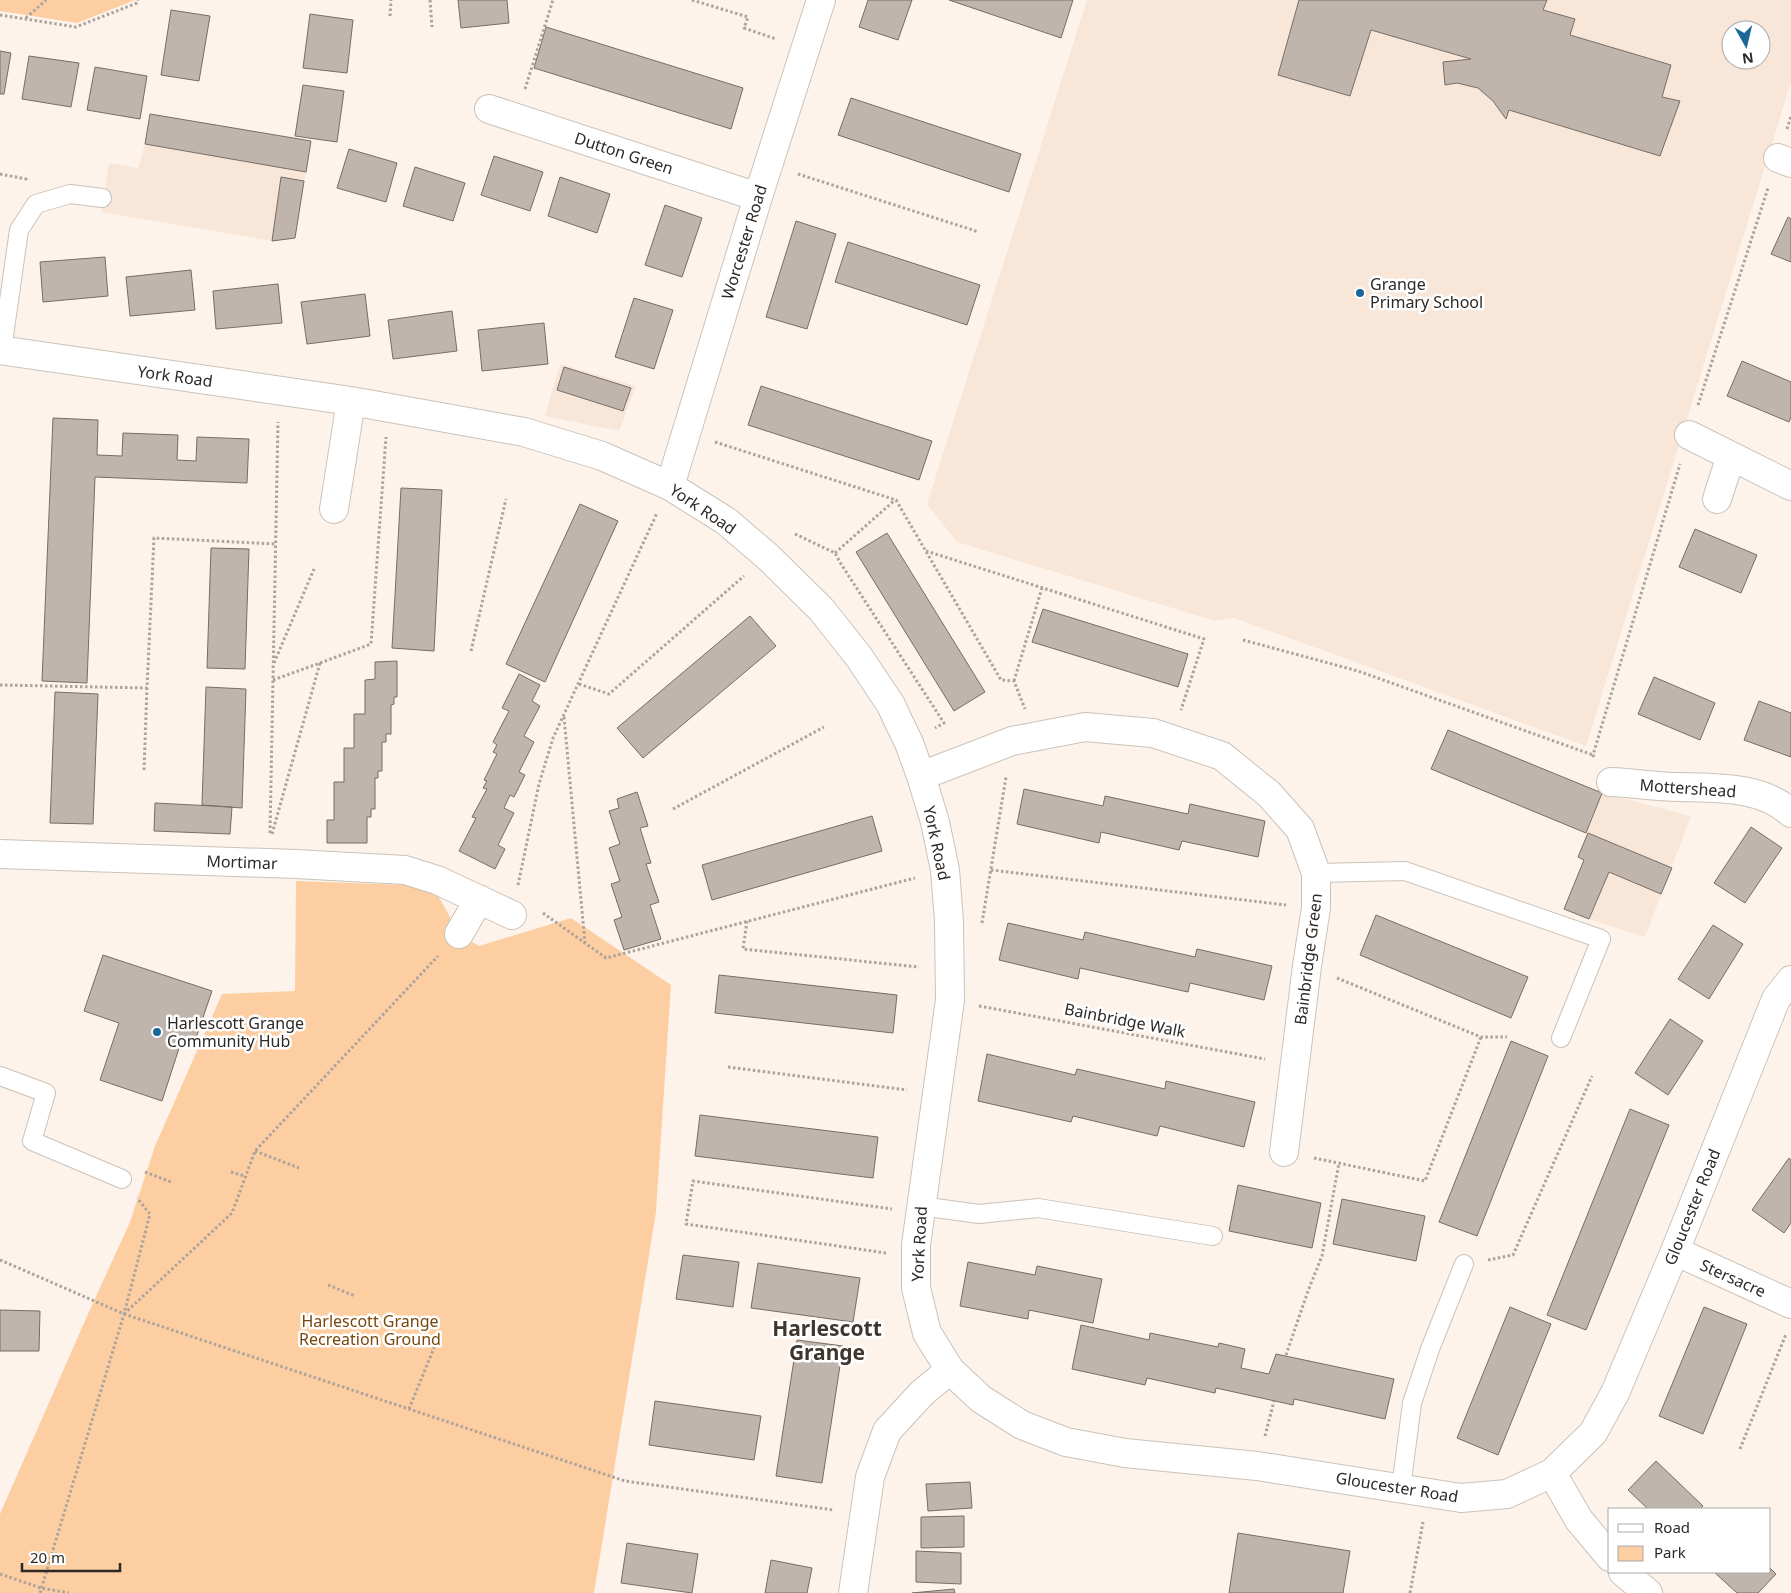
<svg xmlns="http://www.w3.org/2000/svg" width="1791" height="1593" font-family="'Noto Sans',sans-serif">
  <style>
    .built { fill: #f8e7d9; fill-rule: evenodd }
    .green { fill: #fdcea2 }
    .building { fill: #bfb5ad; stroke: #766d66 }
    .lines { fill: none; stroke-linecap: round; stroke-linejoin: round }
    .service-casing { stroke: #cbc2b9; stroke-width: 20 }
    .minor-casing { stroke: #cbc2b9; stroke-width: 30 }
    .path { stroke: #aba39c; stroke-width: 3; stroke-dasharray: 2.5 2.5; stroke-linecap: butt }
    .service { stroke: #fff; stroke-width: 18 }
    .minor { stroke: #fff; stroke-width: 28 }
    .poi-dot { fill: #1b679a; stroke: #fff; stroke-width: 2 }
    .labels { text-anchor: middle; stroke-width: 5; stroke-linejoin: round; paint-order: stroke }
    .street-label { font-size: 16px; fill: #2d2926; stroke: #fff }
    .poi-label { font-size: 16px; fill: #2d2926; stroke: #fff; text-anchor: start }
    .park-label { font-size: 16px; fill: #78470c; stroke: #fff }
    .district-label { font-size: 21px; font-weight: bold; fill: #3e362f; stroke: #fff }
  </style>
  <rect width="100%" height="100%" fill="#fdf3ea"/>
  <path class="built" d="M1087,0H1791V82L1586,746L1234,618L1215,621L957,542L927,504ZM1731,30H1761V60H1731Z
    M150,114L311,141L295,238L272,241L101,212L109,163L138,168L145,144Z
    M560,364L636,386L619,431L545,416Z
    M1602,793L1691,816L1645,937L1589,919L1564,909L1584,860L1578,857Z"/>
  <path class="green" d="M0,0H135L77,23L0,11Z
    M296,881L433,886L459,934L479,946L571,918L671,985L656,1212L594,1593H0V1514L88,1314L130,1222L155,1146L222,994L295,991Z"/>
  <path class="building" d="M458,0H507L509,23L461,28Z
    M868,0H912L898,40L859,27Z
    M949,0H1073L1061,38Z
    M1299,0H1547L1543,10L1575,19L1570,35L1671,65L1662,97L1680,101L1660,156L1509,110L1506,119L1493,101L1478,88L1457,83L1445,85L1443,62L1471,59L1371,30L1350,96L1278,75Z
    M171,10L210,16L199,81L161,75Z
    M310,14L353,20L347,73L303,68Z
    M546,27L743,88L731,129L534,68Z
    M0,51L11,53L4,94H0Z
    M29,56L79,63L71,107L22,99Z
    M95,67L147,76L140,119L87,110Z
    M303,85L344,91L337,142L295,136Z
    M851,98L1021,154L1009,192L838,135Z
    M150,114L311,141L306,172L145,144Z
    M349,149L397,163L386,202L337,188Z
    M494,156L543,172L530,211L481,195Z
    M415,167L465,183L453,221L403,206Z
    M281,177L304,181L295,238L272,241Z
    M560,177L610,194L597,233L548,216Z
    M665,205L702,218L682,277L645,265Z
    M1788,217L1791,219V262L1771,254Z
    M796,221L836,234L807,329L766,317Z
    M848,242L980,285L967,325L835,282Z
    M105,257L108,296L43,302L40,262Z
    M191,270L195,310L130,316L126,277Z
    M278,284L282,323L216,329L213,291Z
    M365,294L370,336L307,344L301,302Z
    M634,298L673,310L654,369L615,357Z
    M452,311L457,351L393,359L388,320Z
    M544,323L548,364L482,371L478,330Z
    M1742,361L1791,382V417L1789,422L1727,396Z
    M564,367L631,388L623,411L557,390Z
    M761,386L932,441L919,480L748,425Z
    M53,418L98,420L97,455L122,456L123,433L178,435L177,460L196,461L197,437L249,439L247,483L95,477L87,683L42,681Z
    M401,488L442,490L434,651L392,648Z
    M580,504L618,521L545,682L506,664Z
    M1695,529L1757,555L1741,593L1679,567Z
    M887,533L985,692L954,711L856,552Z
    M211,548L249,549L245,669L207,668Z
    M1043,609L1188,654L1178,687L1032,642Z
    M750,616L776,646L643,758L617,728Z
    M397,661V697H394V704L391,705V734H386V742H382V771H378V778H375V809H371V817H367V843H327V820H334V782H344V748H354V714H365V680L375,679V662Z
    M519,674L540,685L532,701L540,706L524,736L534,742L519,772L525,775L514,797L510,795L504,808L514,813L498,845L505,849L495,869L459,851L476,818L472,817L487,789L483,788L487,781L484,780L497,754L493,752L497,745L493,742L509,711L502,708Z
    M1654,677L1715,703L1700,740L1638,714Z
    M206,687L246,689L242,808L202,805Z
    M55,692L98,694L93,824L50,823Z
    M1759,701L1791,713V757L1744,740Z
    M1448,730L1602,793L1586,833L1431,769Z
    M1024,789L1103,806L1105,796L1188,814L1190,804L1265,821L1258,857L1182,841L1179,850L1101,832L1099,843L1017,824Z
    M637,792L648,826L640,828L651,863L646,864L659,902L650,905L661,939L624,950L614,920L622,917L611,884L620,881L609,848L620,844L609,811L619,808L617,799Z
    M155,803L232,807L230,834L154,831Z
    M872,816L882,851L712,900L702,865Z
    M1751,827L1782,848L1745,903L1714,883Z
    M1588,833L1672,868L1661,894L1609,872L1589,919L1564,909L1584,860L1578,857Z
    M1376,915L1528,977L1511,1018L1360,955Z
    M1008,923L1083,940L1085,932L1195,957L1197,949L1272,966L1264,1000L1190,983L1188,992L1080,968L1078,979L999,960Z
    M1713,925L1743,944L1709,999L1678,979Z
    M103,955L212,991L193,1047L181,1042L162,1101L100,1080L119,1023L84,1011Z
    M719,975L897,995L893,1033L715,1013Z
    M1670,1019L1703,1041L1668,1095L1635,1073Z
    M1511,1041L1548,1056L1477,1236L1439,1222Z
    M987,1054L1075,1075L1077,1069L1165,1089L1166,1081L1255,1102L1244,1147L1160,1126L1157,1136L1073,1116L1071,1122L978,1101Z
    M1630,1109L1669,1125L1586,1330L1547,1315Z
    M700,1115L878,1137L873,1178L695,1156Z
    M1789,1158L1791,1160V1223L1784,1233L1752,1210Z
    M1238,1185L1321,1203L1312,1248L1229,1231Z
    M1342,1199L1425,1216L1416,1261L1333,1244Z
    M683,1255L739,1262L733,1307L676,1299Z
    M968,1262L1035,1275L1037,1266L1102,1279L1093,1323L1029,1310L1028,1319L960,1306Z
    M758,1263L860,1278L853,1322L751,1308Z
    M1510,1307L1551,1324L1498,1455L1457,1438Z
    M1704,1307L1747,1324L1703,1434L1659,1416Z
    M0,1310L40,1311L39,1351H0Z
    M1081,1325L1149,1340L1150,1333L1218,1347L1219,1343L1245,1349L1241,1368L1269,1374L1276,1354L1394,1379L1385,1419L1294,1399L1293,1405L1216,1388L1215,1393L1147,1378L1145,1385L1072,1369Z
    M797,1340L843,1346L822,1483L776,1476Z
    M655,1401L761,1416L754,1460L649,1445Z
    M1656,1461L1703,1506L1700,1509H1648L1628,1490Z
    M970,1482L972,1508L928,1511L926,1484Z
    M964,1516V1547L921,1548V1517Z
    M1238,1533L1350,1551L1343,1593H1229Z
    M627,1543L698,1554L692,1593L621,1583Z
    M916,1551L961,1553V1584L916,1582Z
    M771,1560L812,1568L807,1593H765Z
    M1770,1568L1776,1574L1758,1593H1737L1714,1572H1770Z
    M954,1589L955,1593H912Z"/>
  <g class="lines">
    <g class="service-casing">
      <path id="service" d="M2,350L19,230L36,204L70,194L102,198
        M1316,873L1405,871L1601,939L1561,1038
        M0,1076L46,1093L32,1141L122,1179
        M921,1206L979,1214L1038,1208L1213,1236
        M1401,1488L1412,1403L1430,1349L1464,1264"/>
    </g>
    <g class="minor-casing">
      <path id="minor" d="M489,109L758,197
        M1778,158L1791,163
        M0,350L351,401L524,432L602,456L670,486L726,521L767,556L821,609L859,657L891,705L896,716L909,743L921,776L935,822L945,870L949,921L950,1000L916,1245V1288L927,1333L950,1370L981,1399L1022,1425L1066,1442L1125,1453L1257,1466L1461,1498L1507,1494L1552,1473L1593,1433L1615,1393L1675,1251L1776,999L1791,980
        M1689,435L1791,486
        M670,486L758,197L821,0
        M1717,499L1731,456
        M334,509L351,401
        M921,776L1012,741L1085,727L1153,733L1222,756L1269,794L1300,829L1316,873V908L1307,966L1284,1152
        M1611,782C1634,783 1657,787 1680,787C1717,788 1762,786 1791,813
        M0,854L296,864L405,870L437,880L512,915
        M459,934L479,899
        M1675,1251L1791,1304
        M1552,1473L1579,1520L1610,1557
        M1623,1572L1648,1593
        M853,1593L870,1477L887,1431L922,1393L950,1370"/>
    </g>
    <path class="path" d="M430,0L432,27
      M692,0L748,17L744,28L776,39
      M0,15L76,27L137,3L138,0
      M390,16L391,0
      M26,18L46,0
      M525,89L553,0
      M1787,129L1791,116
      M0,174L26,179L25,182
      M798,174L979,232
      M1698,405L1768,188
      M715,442L896,500L1001,680L1014,681L1025,709
      M795,534L835,553L841,564L944,723L935,728
      M926,551L1204,639L1181,710
      M835,553L895,500
      M1243,640L1358,671L1593,755
      M471,651L506,499
      M274,663L314,569
      M320,663L371,644L386,437
      M1014,681L1042,588
      M579,684L609,694L744,576
      M0,685L147,688L154,538L276,544
      M564,717L585,943
      M1594,757L1593,755L1680,464
      M144,770L147,688
      M673,809L824,727
      M270,833L278,422
      M272,834L320,663L273,680
      M991,870L1286,905
      M518,885L539,784L553,738L657,513
      M543,913L606,958L915,878
      M747,921L743,949L919,967
      M982,923L1006,777
      M1337,978L1481,1037H1507
      M979,1006L1265,1059
      M728,1067L907,1090
      M255,1151L299,1168
      M1314,1158L1425,1181L1481,1037
      M145,1172L171,1182
      M231,1172L245,1176
      M886,1253L686,1224L693,1181L892,1209
      M0,1260L124,1314L625,1481L834,1510
      M1488,1260L1513,1255L1592,1076
      M328,1285L355,1296
      M124,1314L232,1213L255,1151L438,956
      M1286,1355L1308,1291L1322,1256L1339,1163
      M409,1409L436,1343L433,1341
      M1265,1436L1274,1401
      M1740,1449L1786,1334
      M0,1574L41,1588L69,1593
      M40,1593L124,1314L150,1214L137,1198
      M1410,1593L1423,1522"/>
    <use href="#service" class="service"/>
    <use href="#minor" class="minor"/>
  </g>
  <g class="poi-dot">
    <circle cx="1360" cy="293" r="5"/>
    <circle cx="157" cy="1032" r="5"/>
  </g>
  <g class="labels">
    <g class="street-label">
      <text transform="translate(624 153) rotate(18)" y="6">Dutton Green</text>
      <text transform="translate(744 242) rotate(-73)" y="6">Worcester Road</text>
      <text transform="translate(175 376) rotate(8)" y="6">York Road</text>
      <text transform="translate(703 509) rotate(34)" y="6">York Road</text>
      <text transform="translate(1688 788) rotate(4)" y="6">Mottershead</text>
      <text transform="translate(937 843) rotate(78)" y="6">York Road</text>
      <text transform="translate(242 862) rotate(2)" y="6">Mortimar</text>
      <text transform="translate(1308 959) rotate(-83)" y="6">Bainbridge Green</text>
      <text transform="translate(1125 1020) rotate(11)" y="6">Bainbridge Walk</text>
      <text transform="translate(1692 1207) rotate(-68)" y="6">Gloucester Road</text>
      <text transform="translate(919 1244) rotate(-87)" y="6">York Road</text>
      <text transform="translate(1733 1278) rotate(24)" y="6">Stersacre</text>
      <text transform="translate(1397 1487) rotate(9)" y="6">Gloucester Road</text>
    </g>
    <g class="poi-label">
      <text x="1370" y="290">Grange<tspan x="1370" dy="18">Primary School</tspan></text>
      <text x="167" y="1029">Harlescott Grange<tspan x="167" dy="18">Community Hub</tspan></text>
    </g>
    <g class="park-label">
      <text x="370" y="1327">Harlescott Grange<tspan x="370" dy="18">Recreation Ground</tspan></text>
    </g>
    <g class="district-label">
      <text x="827" y="1336">Harlescott<tspan x="827" dy="24">Grange</tspan></text>
    </g>
  </g>
  <rect x="1608" y="1508" width="162" height="65" fill="#ffffff" stroke="#aba9a8"/>
  <rect x="1618" y="1524" width="25" height="8" fill="#ffffff" stroke="#aba9a8"/>
  <text x="1654" y="1533" font-size="15" fill="#2d2926">Road</text>
  <rect x="1618" y="1546" width="25" height="15" fill="#fdcea2" stroke="#aba9a8"/>
  <text x="1654" y="1558" font-size="15" fill="#2d2926">Park</text>
  <g transform="translate(1746 45) rotate(172)"><circle r="24" fill="#ffffff" stroke="#aba9a8"/>
  <path d="M0-4L9 19L0 12L-9 19Z" fill="#1b679a"/>
  <text y="-8" font-size="14" font-weight="bold" text-anchor="middle" fill="#2d2926">N</text>
  </g>
  <path d="M22 1563v8h98v-8" fill="none" stroke="#2d2926" stroke-width="2.5"/>
  <text x="30" y="1563" font-size="15" fill="#2d2926" stroke="#ffffff" stroke-width="4" paint-order="stroke">20 m</text>
</svg>
